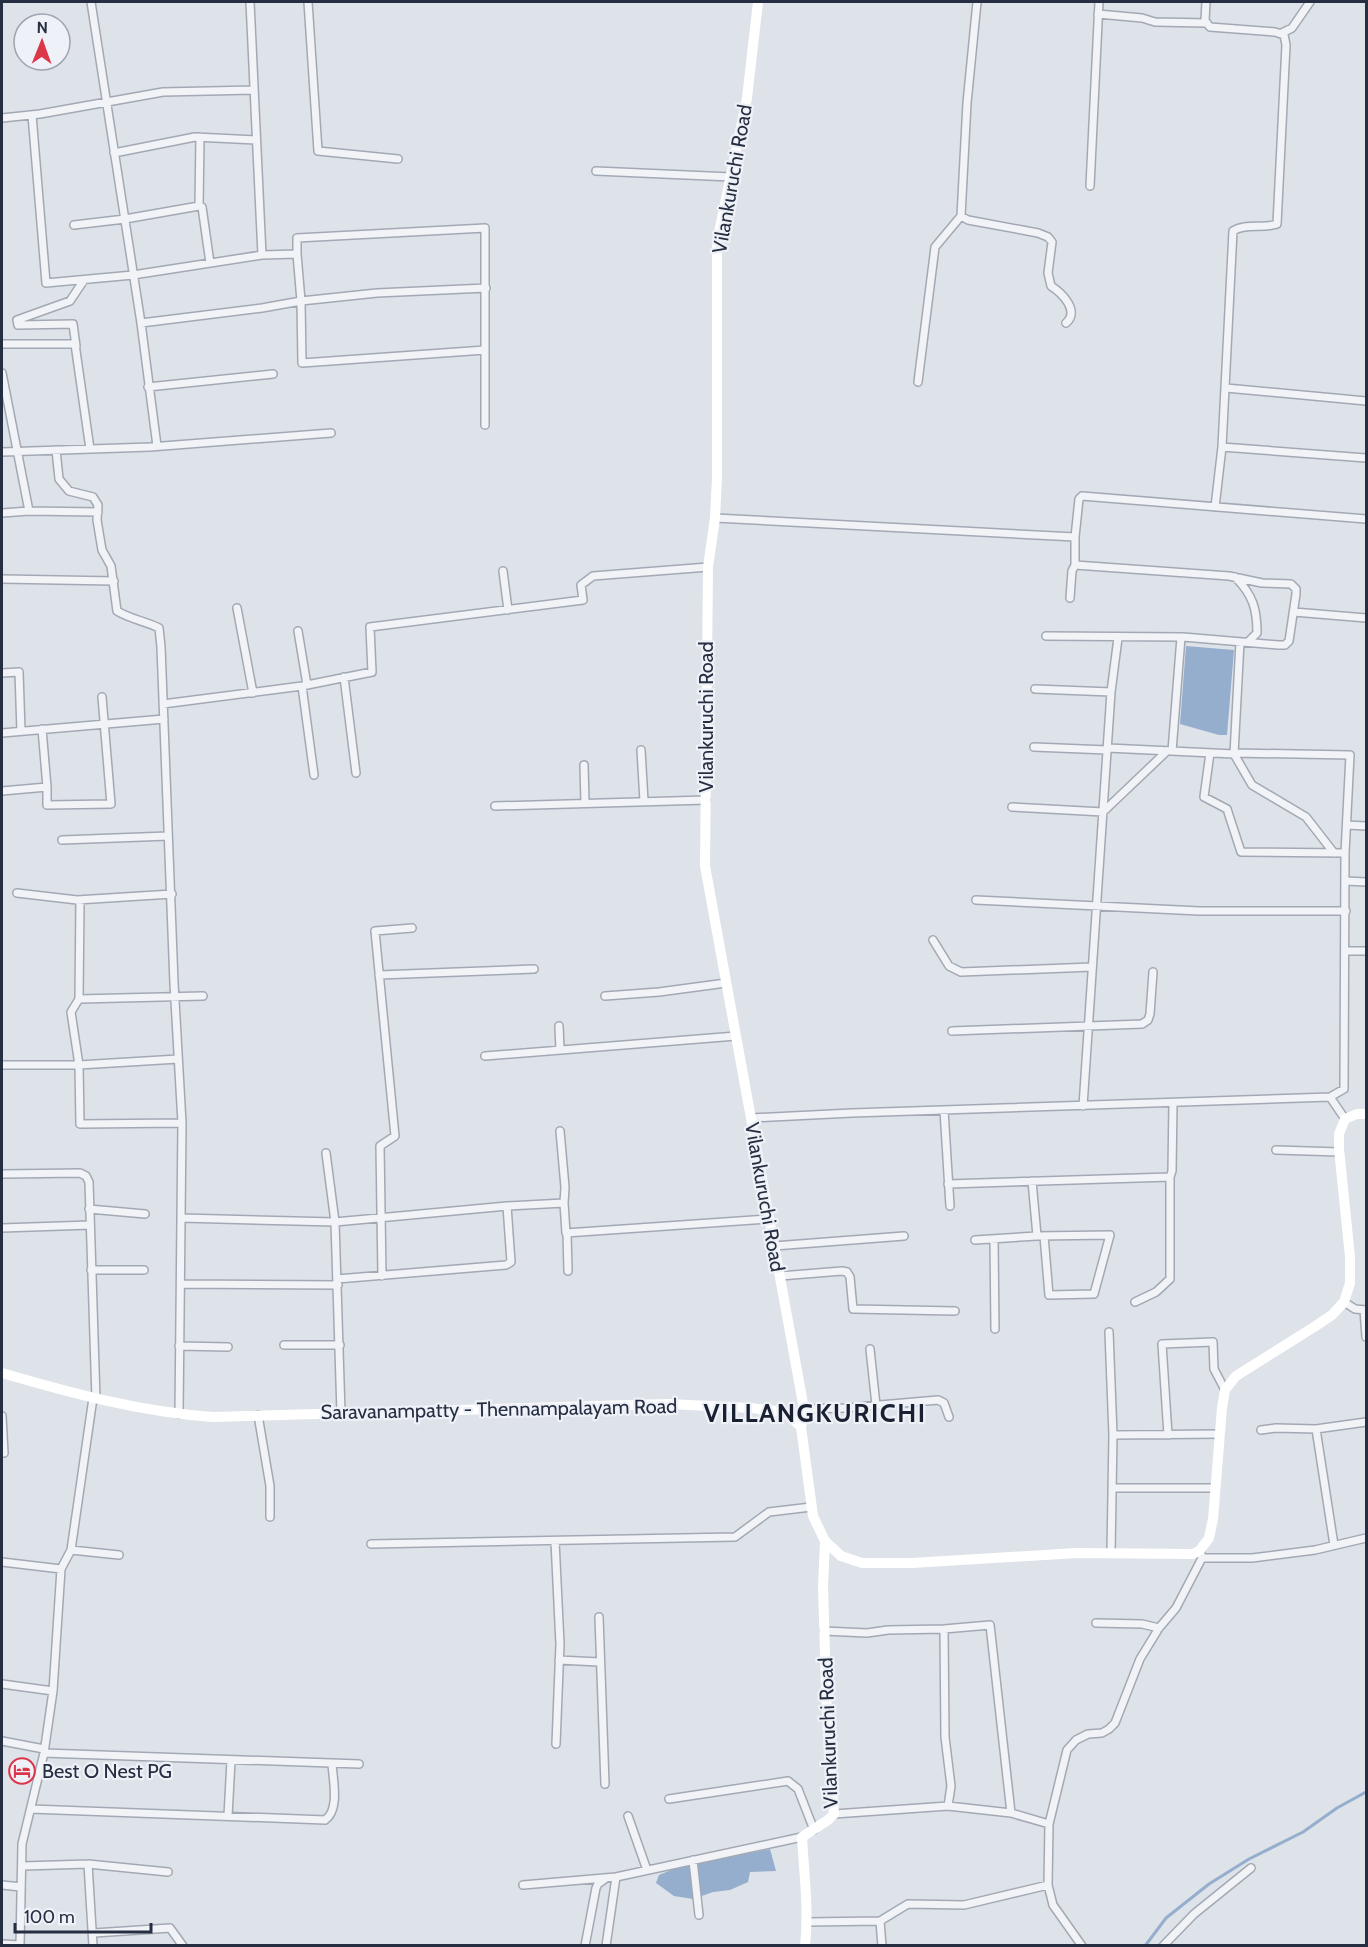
<svg xmlns="http://www.w3.org/2000/svg" width="1368" height="1947" font-family="Cabin,sans-serif">
  <style>
    .water { fill: #95aecd }
    .lines { fill: none; stroke-linecap: round; stroke-linejoin: round }
    .stream { stroke: #95aecd; stroke-width: 3 }
    .street-casing { stroke: #a3a9b4; stroke-width: 10 }
    .street { stroke: #f1f3f7; stroke-width: 7 }
    .secondary { stroke: #fff; stroke-width: 10 }
    .labels { text-anchor: middle; stroke-width: 4.5; stroke-linejoin: round; paint-order: stroke }
    .street-label { font-size: 20px; fill: #262f42; stroke: #eef1f7 }
    .poi-label { font-size: 20px; fill: #262f42; stroke: #eef1f7; text-anchor: start }
    .district-label { font-size: 26px; font-weight: bold; letter-spacing: 1.5px; fill: #182032; stroke: #eef1f7 }
  </style>
  <rect width="100%" height="100%" fill="#dee2e9"/>
  <path class="water" d="M1186,646L1234,650L1227,735H1219L1180,724Z
    M770,1849L776,1871L750,1872L748,1882L730,1890L713,1892L693,1899L674,1896L656,1883L659,1875L681,1866Z"/>
  <g class="lines">
    <path class="stream" d="M1145,1946L1166,1918L1209,1884L1249,1859L1303,1832L1337,1808L1366,1792"/>
    <g class="street-casing">
      <path id="street" d="M91,2L141,323L157,446
        M250,2L262,255
        M308,2L318,151L398,159
        M1206,2L1205,21L1210,27L1275,32L1284,35L1286,45L1277,224C1263,229 1245,223 1233,231L1222,447L1215,507
        M1098,14L1142,18L1155,22L1207,23
        M1284,35L1282,33L1292,28L1310,2
        M32,115L46,283L133,275L262,255L297,254V238L485,228V425
        M2,118L40,114L163,92L254,90
        M200,137L199,206L202,207L210,263
        M114,153L195,137L256,140
        M596,171L731,177
        M1090,186L1099,2
        M961,216L967,103L977,2
        M74,225L125,219L199,206
        M297,254L301,301L377,293L486,288
        M141,323L262,308L301,301L302,363L485,350
        M2,344H75L90,449
        M76,346L73,324L18,325L17,320L70,301L84,280
        M2,373L29,511
        M918,382L935,247L961,216L968,220L1038,233L1048,237L1052,242L1048,273L1051,286C1062,293 1080,311 1066,323
        M148,387L273,374
        M1226,388L1366,401
        M1222,447L1366,458
        M56,450L59,479L69,491L93,497L98,505L97,520L102,550L111,566L117,611C130,619 145,621 159,628L161,647L174,983L182,1123L179,1414
        M2,452L150,447L331,433
        M2,513L29,511L98,512
        M715,518L1075,537
        M503,571L508,610
        M1235,577C1253,595 1257,609 1257,633L1248,642
        M2,579L114,581
        M1070,598L1072,571L1075,565V537L1079,499L1082,496L1366,519
        M237,608L253,693
        M1294,612L1366,618
        M298,631L307,685
        M1046,636L1183,637L1278,645H1285L1289,641L1296,594V589L1291,584L1262,583L1229,576L1075,565
        M2,673L19,672L21,731
        M344,677L356,773
        M302,686L314,775
        M1035,689L1111,692
        M163,704L302,686L372,672L370,627L583,600L581,585L593,576L708,567
        M42,729L47,787
        M2,733L164,719
        M1034,747L1107,750
        M1108,748L1234,754L1240,642
        M641,750L644,801
        M1172,751L1181,637
        M1210,753L1204,797L1227,809L1241,852L1345,853
        M1234,753L1350,755L1345,853L1344,1089L1330,1097
        M1234,754L1252,785L1306,817L1334,853
        M584,765L585,803
        M2,791L47,787V805L111,804L102,697
        M495,806L706,800
        M1012,807L1103,812L1167,751
        M1347,825L1366,826
        M62,840L168,836
        M1346,881L1366,882
        M17,893L77,900L172,894
        M80,900L79,999L71,1012L79,1065L80,1124L182,1123
        M976,900L1199,911H1346
        M933,940L949,966L961,972L1092,967
        M1345,951H1366
        M379,975L534,969
        M605,996L659,992L726,983
        M79,999L203,996
        M559,1026L560,1050
        M952,1031L1142,1024L1148,1020L1150,1014L1153,972
        M485,1056L736,1036
        M2,1065H79L178,1059
        M1083,1106L1111,692L1118,638
        M944,1110L950,1206
        M751,1118L852,1113L1330,1097L1345,1119
        M560,1131L565,1187L564,1203
        M1276,1150L1339,1152
        M2,1174L80,1173L86,1176L89,1182L96,1399
        M1032,1181L1037,1236L1110,1235L1094,1294L1049,1295L1044,1236
        M948,1184L1170,1177L1172,1171L1173,1103
        M507,1206L564,1203L566,1233L769,1219
        M89,1209L145,1214
        M182,1218L335,1222L326,1153
        M2,1228L90,1225
        M567,1233L568,1271
        M994,1239L995,1329
        M975,1240L1037,1236
        M774,1246L904,1236
        M91,1270H144
        M382,1276L380,1146L395,1136L375,931L412,928
        M780,1276L842,1271L847,1272L850,1277L853,1309L955,1311
        M337,1279L506,1265L511,1262L507,1206L335,1222L341,1413
        M181,1284L338,1285
        M1135,1302L1156,1292L1170,1279V1177
        M1344,1302L1355,1309L1366,1310
        M1364,1310L1366,1337
        M1109,1332L1113,1435L1111,1553
        M284,1345H340
        M179,1346L228,1347
        M870,1349L876,1405
        M804,1409L845,1408L938,1400L944,1403L949,1417
        M258,1415L270,1486V1517
        M2,1416L4,1453
        M1316,1429L1334,1545
        M1261,1430L1276,1428L1316,1429L1366,1422
        M1113,1435L1220,1434
        M1168,1435L1162,1344L1213,1342L1214,1369L1225,1390
        M1113,1488H1215
        M555,1541L560,1644L556,1744
        M371,1544L735,1537L769,1512L811,1507
        M71,1550L119,1555
        M1202,1558H1252L1315,1550L1366,1538
        M2,1562L61,1569
        M599,1617L605,1784
        M1096,1623L1142,1624L1159,1628
        M944,1629L945,1737L951,1786L948,1806
        M824,1631L867,1633L888,1630L944,1629L990,1625L1011,1813
        M559,1660L599,1662
        M2,1684L53,1691
        M2,1741L44,1749
        M44,1753L359,1764
        M669,1799L788,1781L798,1789L814,1830
        M31,1809L325,1820C340,1810 333,1780 332,1764
        M834,1814L948,1806L1011,1813L1049,1824L1048,1885L1053,1905L1082,1946
        M228,1816L231,1761
        M628,1816L647,1870
        M1049,1824L1067,1750L1076,1740L1088,1734L1102,1733L1109,1729L1115,1723L1140,1659L1159,1628L1176,1608L1202,1558L1200,1550
        M693,1860L699,1915
        M88,1864L93,1946
        M23,1866L88,1864L168,1872
        M2,1885L21,1887
        M523,1885L616,1877
        M880,1921L882,1946
        M808,1922L880,1921L908,1904L964,1905L1048,1885
        M94,1933L170,1928L183,1946
        M2,1944L20,1945
        M20,1946L22,1844L44,1753L53,1691L61,1569L71,1550L93,1398
        M585,1946L596,1888L598,1884L605,1879
        M606,1946L616,1877L802,1837
        M1163,1946L1194,1914L1251,1868"/>
    </g>
    <use href="#street" class="street"/>
    <path class="secondary" d="M758,2L747,98L717,242V478L715,518L708,567L705,866L804,1409L801,1427
      M2,1373C71,1393 140,1412 213,1417L669,1404L751,1408L785,1412L801,1427L813,1516L825,1541L841,1556L862,1563H912L1077,1553L1193,1554L1200,1550L1209,1538L1213,1519L1222,1408L1225,1390L1236,1376L1314,1327L1332,1315L1344,1302L1350,1283V1257L1339,1149V1134L1345,1119L1357,1114H1366
      M805,1946C809,1910 804,1873 802,1837L828,1820L834,1814L827,1720L823,1586L825,1541"/>
  </g>
  <defs>
    <g id="hotel-ring" transform="scale(1.35)"><circle r="9.5" fill="#eef1f7" stroke="#db3649" stroke-width="1.5"/><path d="M-6-4.5h1.5V1H6V5H4.5V3h-9V5H-6ZM-4 0a1.8 1.8 0 1 1 3.6 0ZM.5 0V-2.5h3Q6-2.5 6 0Z" fill="#db3649"/></g>
  </defs>
  <g fill-rule="evenodd">
    <use href="#hotel-ring" x="22" y="1771"/>
  </g>
  <g class="labels">
    <g class="street-label">
      <text transform="translate(732 179) rotate(-80)" y="7">Vilankuruchi Road</text>
      <text transform="translate(706 717) rotate(-90)" y="7">Vilankuruchi Road</text>
      <text transform="translate(765 1197) rotate(80)" y="7">Vilankuruchi Road</text>
      <text transform="translate(499 1409) rotate(-1)" y="7">Saravanampatty - Thennampalayam Road</text>
      <text transform="translate(828 1733) rotate(-92)" y="7">Vilankuruchi Road</text>
    </g>
    <g class="poi-label">
      <text x="42" y="1778">Best O Nest PG</text>
    </g>
    <g class="district-label">
      <text x="815" y="1422">VILLANGKURICHI</text>
    </g>
  </g>
  <rect width="1368" height="1947" fill="none" stroke="#262f42" stroke-width="6"/>
  <g transform="translate(42 42) rotate(1)"><circle r="28" fill="#eef1f7" stroke="#9ea3af" stroke-width="1.5"/>
  <path d="M0-4.5L10 22L0 15L-10 22Z" fill="#db3649"/>
  <text y="-9" font-size="16" font-weight="bold" text-anchor="middle" fill="#262f42">N</text>
  </g>
  <path d="M15 1923v9h136v-9" fill="none" stroke="#262f42" stroke-width="3"/>
  <text x="24" y="1923" font-size="18" fill="#262f42" stroke="#eef1f7" stroke-width="4.5" paint-order="stroke">100 m</text>
</svg>
